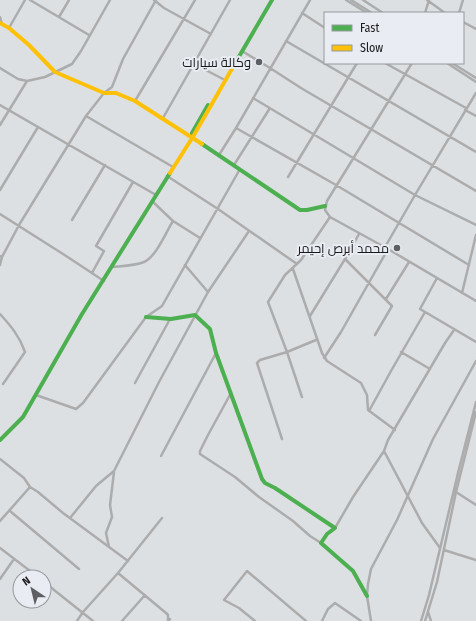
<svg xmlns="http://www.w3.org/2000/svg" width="476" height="621" font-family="'Fira Sans Condensed',Cairo,sans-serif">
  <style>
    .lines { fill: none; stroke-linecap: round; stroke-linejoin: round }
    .street { stroke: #acacad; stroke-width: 2.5 }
    .fast { stroke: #4caf50; stroke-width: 4 }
    .slow { stroke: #ffc107; stroke-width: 4 }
    .poi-dot { fill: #5e5f62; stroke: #e9edf3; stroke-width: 1.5 }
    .labels { text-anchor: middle; stroke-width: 4; stroke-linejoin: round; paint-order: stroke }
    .poi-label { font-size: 13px; fill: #191a1c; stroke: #e9edf3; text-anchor: end }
  </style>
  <rect width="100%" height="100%" fill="#dde0e3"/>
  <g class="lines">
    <path class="street" d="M30,0L89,35
      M154,0L164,8L211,34
      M346,0L367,13
      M351,0L372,13
      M363,0L383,13
      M427,0L445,13
      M302,13L325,28
      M425,13L429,0
      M459,13L463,0
      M0,17L2,24
      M59,17L69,0
      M463,22L476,29
      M9,28L25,0
      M286,41L476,152
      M242,51L270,68L301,88L476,191
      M385,63L466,108
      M447,63L476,82
      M452,63L476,78
      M194,64L223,79
      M0,68L18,79L27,81L45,77L72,64L81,51L110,0
      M253,98L415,195L476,225
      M135,101L195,0
      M0,105L156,195
      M465,110L476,116
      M86,116L173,167
      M163,118L230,0
      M0,125L27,81
      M236,128L336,185L469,265
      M219,155L236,128L310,0
      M234,165L270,108
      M167,176L218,209L297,264
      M288,177L357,63
      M0,190L38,127
      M152,201L173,221L200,238
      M0,214L63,254L104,281
      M330,217L325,210L327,201L412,63
      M72,220L105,165
      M385,247L415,195L476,93
      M0,256L2,257L19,225L86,116L104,93L112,87L123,59L156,0
      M345,259L392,306L375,335
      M0,265L2,257
      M112,267C122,266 134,266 144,262C156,257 166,232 173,221
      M293,269L322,353L327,361L361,383L367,395L368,410L395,430
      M92,273L104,251L96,246L133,182
      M437,278L420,309L476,342
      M208,292L249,231
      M462,293L476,235
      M386,299L409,262
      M0,314C11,326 20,337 25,352L3,384
      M310,316L345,259L359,234
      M401,352L430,369
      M324,358L341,332L388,249
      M135,383L170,319
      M231,393L208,435L200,451V454L235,477L259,497L293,521L310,536L321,543
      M36,395L76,409L83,403L146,317L162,306L240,169
      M302,397L287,352L268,302L285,275L301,260L330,217L388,249L476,301
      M369,411L391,371L425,312
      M282,439L257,363L260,360L287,352L316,340
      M384,451L422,523L440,548
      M161,456L216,353
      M0,459L24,478L30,487L38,492L63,513L128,561
      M456,492L476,505
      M10,511L79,569
      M70,518L96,486L114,471L159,382L208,292L185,265
      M0,521L30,487
      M335,528L353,497L384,451L388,440L445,343L454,330
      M109,547L106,533L112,517L110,505L114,472
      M0,548L38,577
      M444,550L476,560
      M118,573L166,613L168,615V620L170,619L168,621
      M0,579L14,559
      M44,582L93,621
      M428,612L431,621
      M77,621L83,612L118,573L162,518
      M122,621L145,595
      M255,621L239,608L224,600L247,571L306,621
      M322,621L328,609L335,603L361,621
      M371,621L367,596L368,584L371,569L397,520L433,439L476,361
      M421,621L429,595L458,473L476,402
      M425,621L437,582L456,492L476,412"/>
    <path class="fast" d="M237,60L272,0
      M192,137V133L208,105
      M202,144L300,210H307L325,206
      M146,317L171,319L195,315L210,329L216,353L262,479L265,483L275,488L335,528L327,534L321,543L353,571L367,596
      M0,440L23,417L82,314L170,173"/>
    <path class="slow" d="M0,23L9,28L29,45L55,72L104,93H116L135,101L202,144
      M170,173L194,135L237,60"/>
  </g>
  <g class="poi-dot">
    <circle cx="259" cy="62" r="4"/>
    <circle cx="397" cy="248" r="4"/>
  </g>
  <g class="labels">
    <g class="poi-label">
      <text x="251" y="67">وكالة سيارات</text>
      <text x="389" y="253">محمد أبرص إحيمر</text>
    </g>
  </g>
  <rect x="324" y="12" width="140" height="52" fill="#e9edf3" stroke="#96999d"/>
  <rect x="332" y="25" width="20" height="6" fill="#4caf50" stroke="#96999d"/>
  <text x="360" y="32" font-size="12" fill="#191a1c">Fast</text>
  <rect x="332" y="45" width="20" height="6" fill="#ffc107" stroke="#96999d"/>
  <text x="360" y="52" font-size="12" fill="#191a1c">Slow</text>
  <g transform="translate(32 589) rotate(325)"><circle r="19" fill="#e9edf3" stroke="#96999d"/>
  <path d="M0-3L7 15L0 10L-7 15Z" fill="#5e5f62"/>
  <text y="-6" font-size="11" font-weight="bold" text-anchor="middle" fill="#191a1c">N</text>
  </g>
</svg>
